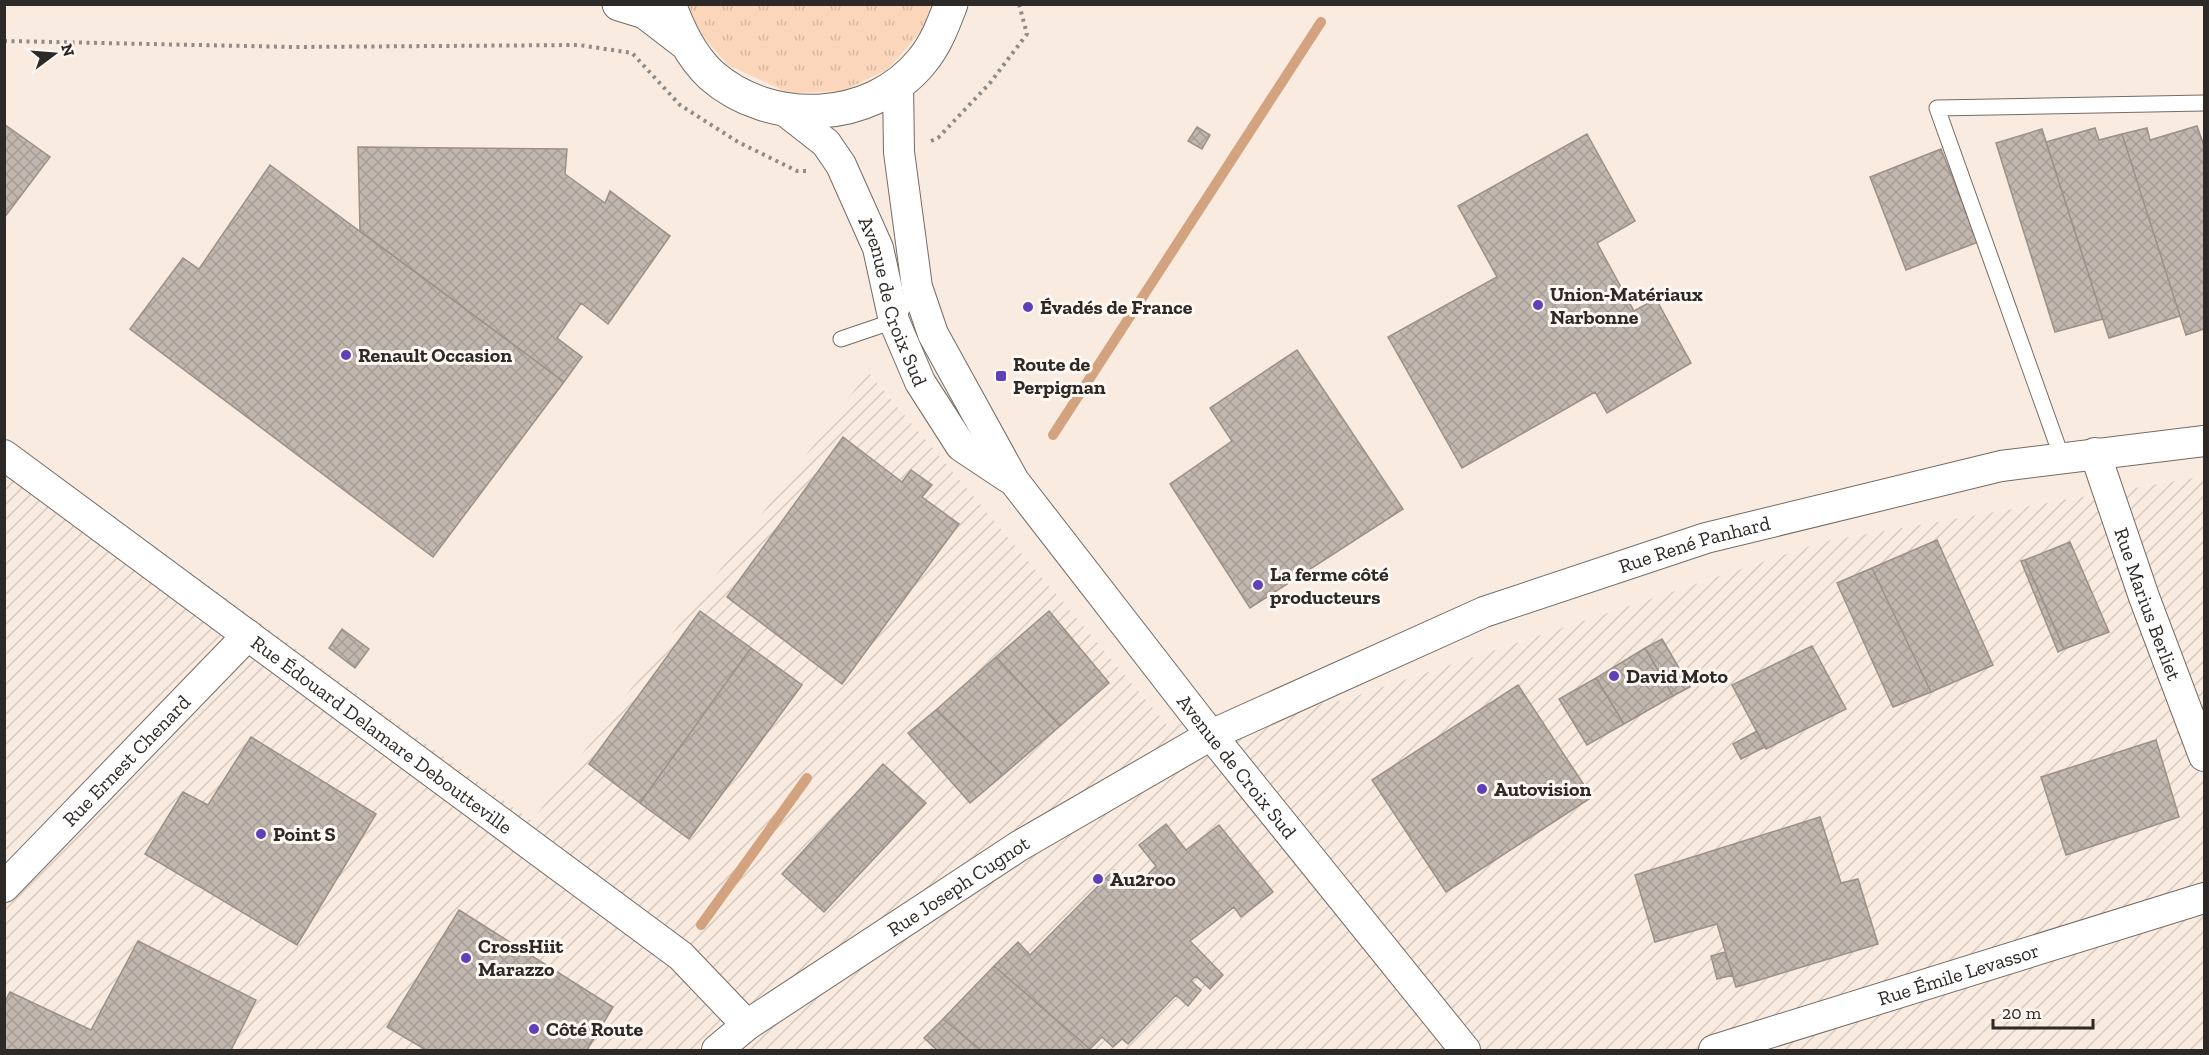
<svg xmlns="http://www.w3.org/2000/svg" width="2209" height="1055" font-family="'Zilla Slab',serif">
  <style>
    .built { fill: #f9ebe0 }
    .industrial { fill: url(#industrial-furrows) }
    .grass { fill: url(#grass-tufts) }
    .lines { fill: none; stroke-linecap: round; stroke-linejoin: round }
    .stream { stroke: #d3a37f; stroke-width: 10 }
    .building { fill: url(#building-cross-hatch); stroke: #9b9189; stroke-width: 1.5 }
    .service-casing { stroke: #756b64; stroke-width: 17 }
    .minor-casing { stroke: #756b64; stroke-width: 32 }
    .primary-casing { stroke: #756b64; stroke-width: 35 }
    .path { stroke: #918b87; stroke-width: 4; stroke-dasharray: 3 4.5; stroke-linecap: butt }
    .service { stroke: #fff; stroke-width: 15 }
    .minor { stroke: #fff; stroke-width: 30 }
    .primary { stroke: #fff; stroke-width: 33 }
    .poi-dot { fill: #603fb8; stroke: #fff8f3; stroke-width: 2 }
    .labels { text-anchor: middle; stroke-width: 6; stroke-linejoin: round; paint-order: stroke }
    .poi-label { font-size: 20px; font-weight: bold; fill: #2d2926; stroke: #fff8f3; text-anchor: start }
    .street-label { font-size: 20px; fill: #2d2926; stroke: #fff8f3 }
  </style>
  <defs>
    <pattern id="industrial-furrows" width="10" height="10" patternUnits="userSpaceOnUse" patternTransform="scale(1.5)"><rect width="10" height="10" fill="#f9ebe0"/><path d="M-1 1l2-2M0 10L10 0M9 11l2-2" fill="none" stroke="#d6cac0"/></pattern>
    <pattern id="grass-tufts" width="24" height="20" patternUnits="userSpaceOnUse" patternTransform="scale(1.5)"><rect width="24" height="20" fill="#fcd6ba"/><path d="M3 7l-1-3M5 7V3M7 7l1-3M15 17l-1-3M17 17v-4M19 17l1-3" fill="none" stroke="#d8b8a0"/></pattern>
    <pattern id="building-cross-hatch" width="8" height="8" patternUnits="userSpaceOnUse" patternTransform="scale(1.5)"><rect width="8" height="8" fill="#c1b7af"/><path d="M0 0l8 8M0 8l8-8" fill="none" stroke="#a69d96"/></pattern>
  </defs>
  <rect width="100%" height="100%" fill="#fff8f3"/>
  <path class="built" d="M5,5H2204V476L1826,541L1343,700L1168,726L868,372L532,822L5,436Z"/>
  <path class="industrial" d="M868,372L1168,726L1343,700L1826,541L2204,476V1050H5L4,436L532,821Z"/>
  <path class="grass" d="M688,5H931L923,29L887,70L842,91L789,93L728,65L700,33Z"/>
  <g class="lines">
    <path class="stream" d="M1053,435L1321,22
      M701,925L807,778"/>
  </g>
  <path class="building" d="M4,124L50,157L4,218Z
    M2197,126L2204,146V329L2186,335L2122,134L2147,128L2150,140Z
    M1197,127L1210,135L1202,149L1188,141Z
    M2095,128L2099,140L2122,134L2180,316L2109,338L2046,142Z
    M2042,129L2103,319L2055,332L1996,143Z
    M1587,134L1635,221L1597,243L1634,311L1656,299L1691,363L1607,413L1595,392L1462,468L1388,337L1497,277L1458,206Z
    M358,147L567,149L565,174L605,203L610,191L670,236L608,324L581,303L557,338L582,357L564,382L360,231Z
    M1941,149L1978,242L1906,270L1870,177Z
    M270,165L564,382L433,557L130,329L183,258L199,269Z
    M1297,350L1403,509L1250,608L1170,484L1232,441L1210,408Z
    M843,437L902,482L911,470L932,485L922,497L959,524L842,684L727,597Z
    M1937,540L1993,665L1931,692L1872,568Z
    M2070,542L2109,632L2064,649L2025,560Z
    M2025,560L2064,649L2058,652L2021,561Z
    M1872,568L1931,692L1893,707L1837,583Z
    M700,611L751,648L640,803L589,764Z
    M1049,611L1109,683L1060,726L996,657Z
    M342,629L369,649L355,668L329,648Z
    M1662,639L1690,687L1673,696L1645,648Z
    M1812,646L1846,709L1766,749L1732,685Z
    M751,648L802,685L689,839L640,803Z
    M1645,648L1673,696L1624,724L1596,678Z
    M996,657L1060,726L1003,775L936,710Z
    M1596,678L1624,724L1587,745L1559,699Z
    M1518,685L1592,797L1446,892L1372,780Z
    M936,710L1003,775L970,803L908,733Z
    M1757,731L1765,747L1741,759L1733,744Z
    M251,737L376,814L297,945L145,854L183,792L208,805Z
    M2156,740L2179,817L2066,855L2041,777Z
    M883,764L926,803L824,912L782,874Z
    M1820,817L1841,883L1858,879L1878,944L1736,987L1717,924L1655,942L1635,875Z
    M1166,824L1186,850L1219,825L1273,892L1241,917L1234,907L1190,941L1223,975L1210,989L1196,976L1191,981L1201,990L1188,1006L1176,995L1128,1044L1122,1039L1113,1047L1102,1037L1090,1049L994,966L1018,942L1030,955L1114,870L1133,890L1156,866L1139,845Z
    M459,910L613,1007L587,1050H426L387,1027Z
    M138,941L256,1000L231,1050H4V1003L10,992L91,1030Z
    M1725,952L1733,975L1717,979L1711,956Z
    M994,966L1090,1049L1089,1050H981L943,1019Z
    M943,1019L981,1050H937L924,1038Z"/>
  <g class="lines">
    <g class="service-casing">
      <path id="service" d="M841,339L894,321L917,287
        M2062,458L1937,108L2204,103"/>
    </g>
    <g class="minor-casing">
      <g id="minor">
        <path id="s1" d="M898,84L899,152L917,287L933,334L1014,481L1211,735L1465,1050"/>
        <path id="s2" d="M785,111L826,143L841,165L878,248L894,321L920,382L961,446L1009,478"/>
        <path id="s3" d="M2095,453L2144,597L2204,756"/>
        <path id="s4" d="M4,455L681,956L747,1025"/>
        <path id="s5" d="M4,887L248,635"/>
        <path id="s6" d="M717,1050L747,1025L1019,846L1211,735L1484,612L1706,538L2001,466L2204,441"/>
        <path id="s7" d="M1714,1050L2204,898"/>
      </g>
    </g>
    <g class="primary-casing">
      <path id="primary" d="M619,4L645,12L684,42
        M669,4C679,30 690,55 711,75C770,127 871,124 922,61C936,44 943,25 951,4"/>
    </g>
    <path class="path" d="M4,41L294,47L579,45L632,53L680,105L738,142L797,171H806
      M931,141L938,138L990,83L1027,34L1019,4"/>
    <use href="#service" class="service"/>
    <use href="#minor" class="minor"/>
    <use href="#primary" class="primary"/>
  </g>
  <g class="poi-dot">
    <circle cx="1538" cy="305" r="6"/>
    <circle cx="1028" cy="307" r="6"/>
    <circle cx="346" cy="355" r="6"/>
    <rect x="995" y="370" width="12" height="12" rx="3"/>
    <circle cx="1258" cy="585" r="6"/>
    <circle cx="1614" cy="676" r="6"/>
    <circle cx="1482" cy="789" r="6"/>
    <circle cx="261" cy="834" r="6"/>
    <circle cx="1098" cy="879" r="6"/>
    <circle cx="466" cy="958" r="6"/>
    <circle cx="534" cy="1029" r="6"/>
  </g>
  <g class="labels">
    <g class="poi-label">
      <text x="1550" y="301">Union-Matériaux<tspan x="1550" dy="23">Narbonne</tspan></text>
      <text x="1040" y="314">Évadés de France</text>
      <text x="358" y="362">Renault Occasion</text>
      <text x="1013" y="371">Route de<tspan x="1013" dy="23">Perpignan</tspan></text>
      <text x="1270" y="581">La ferme côté<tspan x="1270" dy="23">producteurs</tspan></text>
      <text x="1626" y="683">David Moto</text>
      <text x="1494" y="796">Autovision</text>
      <text x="273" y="841">Point S</text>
      <text x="1110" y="886">Au2roo</text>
      <text x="478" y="953">CrossHiit<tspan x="478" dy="23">Marazzo</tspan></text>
      <text x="546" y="1036">Côté Route</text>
    </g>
    <g class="street-label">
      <text dy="7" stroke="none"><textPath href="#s2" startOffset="225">Avenue de Croix Sud</textPath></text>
      <text dy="7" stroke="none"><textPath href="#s6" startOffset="1107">Rue René Panhard</textPath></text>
      <text dy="7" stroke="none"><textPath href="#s3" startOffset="160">Rue Marius Berliet</textPath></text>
      <text dy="7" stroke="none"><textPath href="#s4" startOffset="470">Rue Édouard Delamare Deboutteville</textPath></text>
      <text dy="7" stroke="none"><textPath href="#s5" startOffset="176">Rue Ernest Chenard</textPath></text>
      <text dy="7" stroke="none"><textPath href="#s1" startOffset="784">Avenue de Croix Sud</textPath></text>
      <text dy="7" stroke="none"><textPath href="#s6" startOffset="292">Rue Joseph Cugnot</textPath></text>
      <text dy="7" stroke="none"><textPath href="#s7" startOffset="256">Rue Émile Levassor</textPath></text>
    </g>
  </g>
  <rect width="2209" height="1055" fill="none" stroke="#2d2926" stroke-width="12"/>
  <g transform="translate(54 54) rotate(74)" stroke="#fff8f3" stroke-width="4.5" paint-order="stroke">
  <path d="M0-4.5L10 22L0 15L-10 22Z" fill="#2d2926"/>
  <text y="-9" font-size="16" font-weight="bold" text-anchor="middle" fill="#2d2926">N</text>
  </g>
  <path d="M1993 1019v9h100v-9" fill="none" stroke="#2d2926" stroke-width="3"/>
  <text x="2002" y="1019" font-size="18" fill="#2d2926" stroke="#fff8f3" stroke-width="4.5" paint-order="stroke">20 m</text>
</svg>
